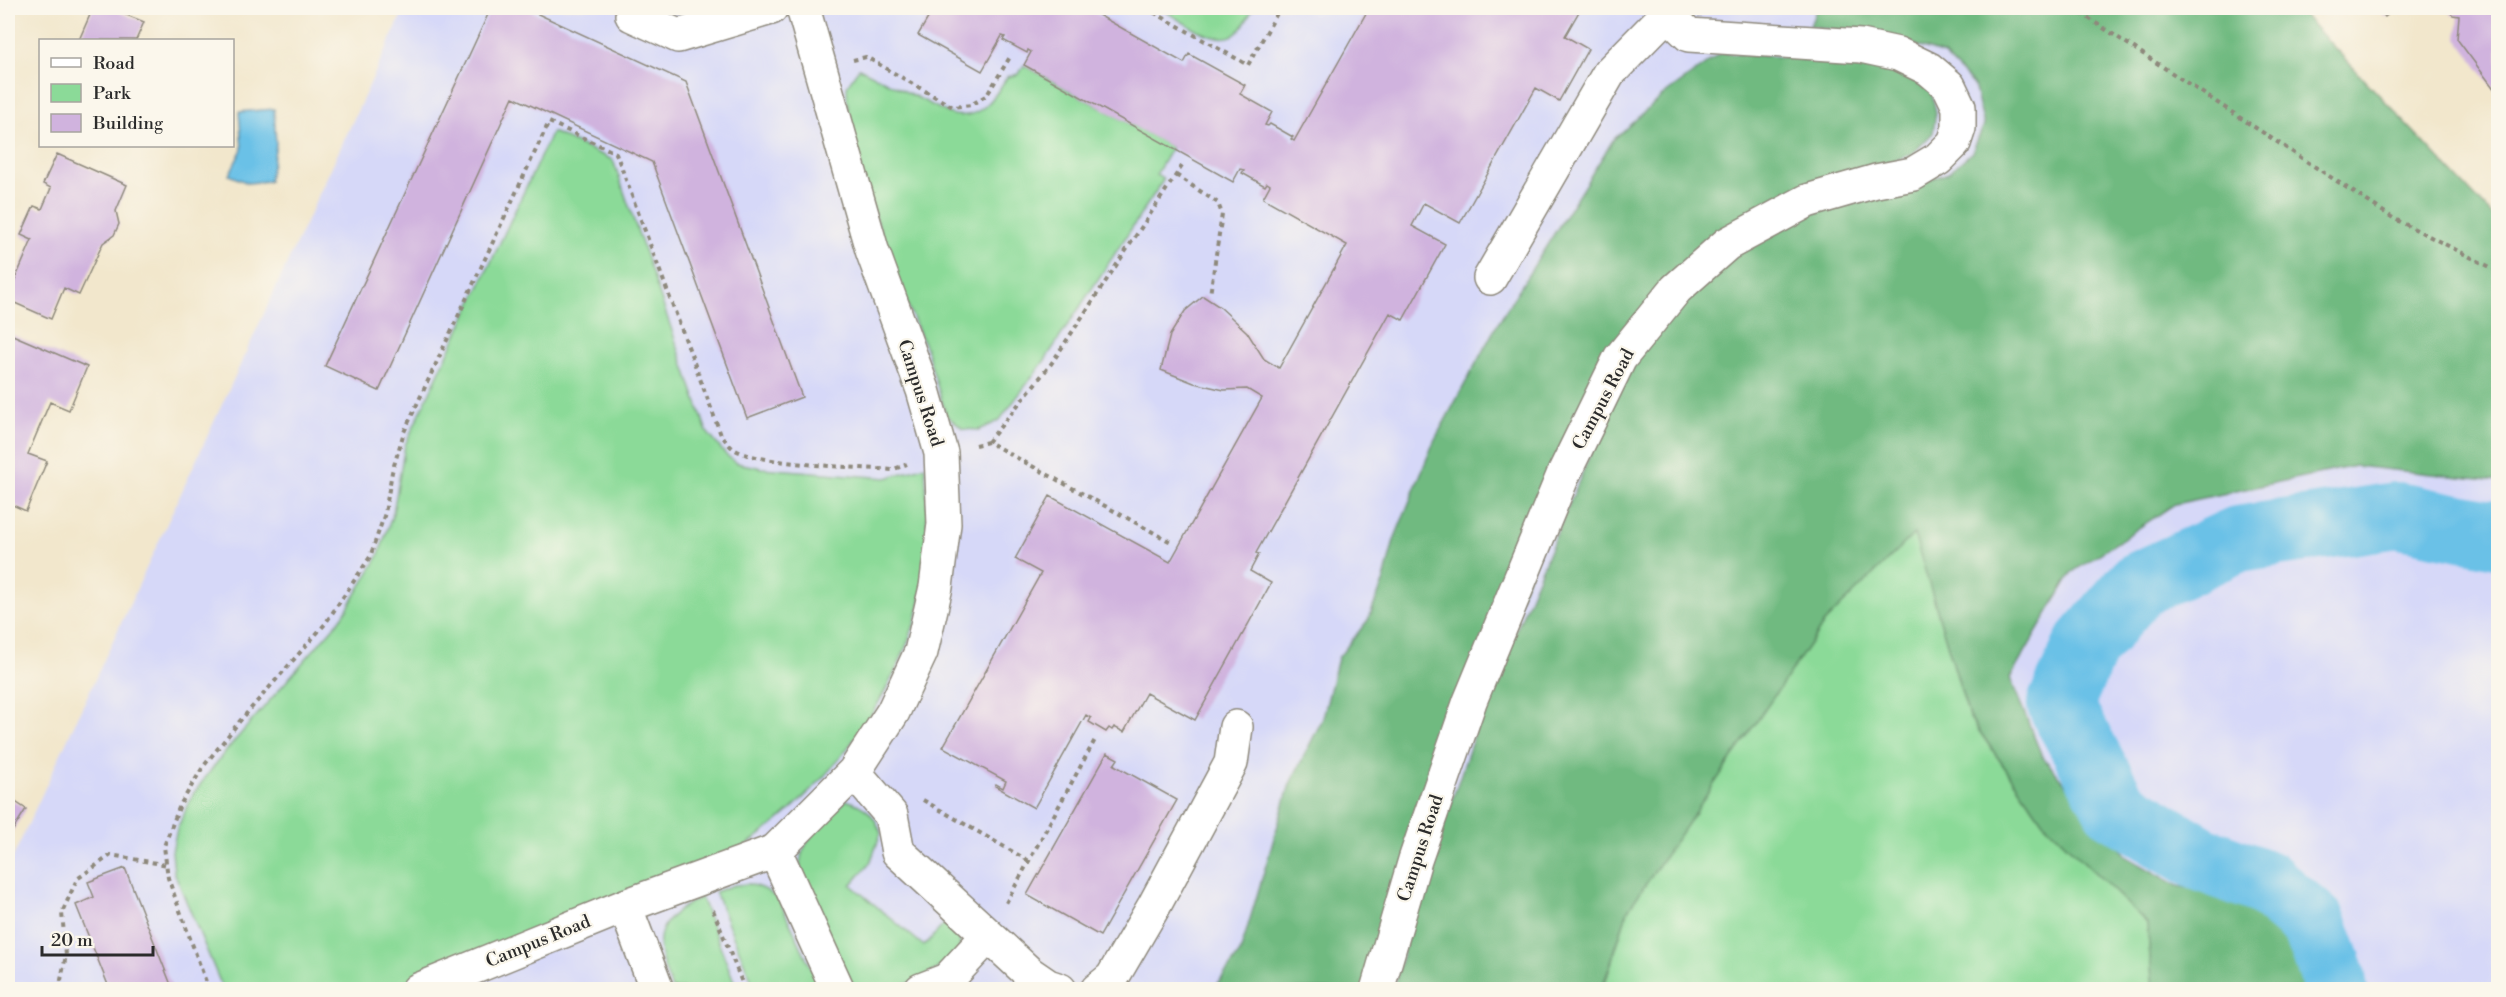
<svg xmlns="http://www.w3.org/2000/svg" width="2506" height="997" font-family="'Libre Bodoni',serif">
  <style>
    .built { fill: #d6d8f8 }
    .green { fill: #8bda98; stroke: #5b8262; stroke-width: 1.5 }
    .forest { fill: #70ba80; stroke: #4e7256; stroke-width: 1.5 }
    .water { fill: #6ac1e7; stroke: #4a7689; stroke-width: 1.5 }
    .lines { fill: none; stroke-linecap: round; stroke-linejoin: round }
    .river { stroke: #6ac1e7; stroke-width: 66 }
    .building { fill: #d0b3de }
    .minor-casing { stroke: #8e897c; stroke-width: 36 }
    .path { stroke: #8e897c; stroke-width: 4; stroke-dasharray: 4.5 4.5; stroke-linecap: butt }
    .minor { stroke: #fff; stroke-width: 33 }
    .labels { text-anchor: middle; stroke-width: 4.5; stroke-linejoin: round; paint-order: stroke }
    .street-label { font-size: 18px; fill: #2b2b2b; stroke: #fbf7ec }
  </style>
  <rect width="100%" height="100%" fill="#fbf7ec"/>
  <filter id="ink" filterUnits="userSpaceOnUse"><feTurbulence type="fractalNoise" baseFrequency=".0167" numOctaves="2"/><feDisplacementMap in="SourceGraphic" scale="12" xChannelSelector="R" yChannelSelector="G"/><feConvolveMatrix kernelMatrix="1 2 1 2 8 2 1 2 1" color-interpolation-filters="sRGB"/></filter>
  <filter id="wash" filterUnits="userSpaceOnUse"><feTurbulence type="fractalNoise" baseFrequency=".008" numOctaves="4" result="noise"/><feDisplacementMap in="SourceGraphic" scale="24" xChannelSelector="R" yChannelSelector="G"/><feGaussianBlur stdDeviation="1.35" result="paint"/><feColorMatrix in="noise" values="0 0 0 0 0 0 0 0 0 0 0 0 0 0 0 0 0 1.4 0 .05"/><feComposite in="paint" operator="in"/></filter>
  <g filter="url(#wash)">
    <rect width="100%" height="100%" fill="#f2e7cc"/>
    <path class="built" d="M405,8H2297L2498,221V989L8,990V868Z"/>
    <path class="green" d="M1160,8H1253C1249,16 1245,25 1238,32C1218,50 1179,19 1160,8Z
      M1024,65L1172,147L1156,175L1164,179L1045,360L999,421L979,430L963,429L946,415L926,348L901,290L856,158L847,98V86L859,68L950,114C979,122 994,99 1007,77L1019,74Z
      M552,132L613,160L707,432L726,455L737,463L762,468L887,478L925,466C928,518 930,575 914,625C883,717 820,794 741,849L382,990L223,989L174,872L172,851L177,829L193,794L224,753L343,616L378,557L393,513L405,445Z
      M1914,533L1969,717L2043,822L2147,923L2153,989L1603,990L1628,910L1824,623Z
      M846,800C866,806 874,814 881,833L870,863L851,885L924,946L949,919C962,932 962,941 957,957C918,982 903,989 856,989C843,971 799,883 800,863C802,838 830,817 846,800Z
      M750,884L766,890L779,900L821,989H755L715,892L734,885Z
      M701,897L737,989H672C653,941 651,923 701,897Z"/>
    <path class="forest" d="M1817,8H2297L2498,221V481L2355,466L2175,504L2071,573L2010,678L2042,756L2127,857L2178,886L2261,901L2298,933L2312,989H2153L2147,923L2043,822L1969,716L1914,534L1824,623L1628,910L1602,989L1393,990L1415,909L1483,709L1616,393L1649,337L1691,289L1747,247L1809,214L1882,197L1948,173L1972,152L1984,125L1974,85L1944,55L1902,41L1810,26Z
      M1721,53L1899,64L1931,90L1936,112L1933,133L1912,154L1887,163L1821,179L1764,206L1629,323L1365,989L1213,990L1240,953L1290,784L1323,718L1338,658L1368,620L1384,580L1394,540L1434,441L1498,323L1613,140L1661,97Z"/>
    <path class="water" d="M274,109L276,145L269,181L248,183L229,175L242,149L239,112Z"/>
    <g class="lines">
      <path class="river" d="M2335,990L2332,972L2314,924L2266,883L2200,858L2116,808L2060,704L2086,646L2138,585L2238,539L2396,515L2498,535"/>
    </g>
    <g id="blocks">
      <path class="building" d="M93,8H109L144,22L136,40H79Z
        M491,8H525L686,82L802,397L747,418L652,162L513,97L379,391L325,366Z
        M934,8H1086L1184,63L1189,54L1245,85L1240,94L1272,112L1265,125L1268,126L1270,124L1293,137L1291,139L1294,141L1369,8H1581L1565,36L1588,49L1559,101L1536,88L1460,223L1424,203L1412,226L1445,244L1403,320L1390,313L1256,553L1259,554L1250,571L1271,583L1195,720L1146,693L1124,732L1114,727L1112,730L1109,728L1106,732L1089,722L1091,718L1086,715L1034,808L995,786L996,784L1003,788L1006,781L943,747L1041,573L1015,559L1050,496L1170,562L1262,398L1247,389L1224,390L1194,383L1161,370L1170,335L1185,311L1203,296L1220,307L1247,332L1264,359L1279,368L1347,245L1263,198L1270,185L1267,183L1265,186L1242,173L1244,170L1240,169L1233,182L1024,65L1031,52L1028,50L1027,53L1003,40L1005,37L1002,36L982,71L918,35Z
        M2378,8H2402L2397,11L2395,9L2385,17Z
        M2445,8H2498V94L2457,39L2459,16L2453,15Z
        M57,154L127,185L116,211L119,224L114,235L103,243L79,295L64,288L51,319L8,300V296L32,240L21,235L34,206L42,209L51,188L43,184Z
        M8,333L87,367L69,410L50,402L28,454L47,461L26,511L8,503Z
        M1107,753L1118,759L1114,765L1177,800L1100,936L1027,895Z
        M8,797L26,809L8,838Z
        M125,868L173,990H110L76,905L94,897L88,882Z"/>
    </g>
  </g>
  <g filter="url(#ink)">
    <use href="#blocks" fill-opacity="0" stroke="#8e897c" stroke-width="1.5"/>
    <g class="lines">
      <g class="minor-casing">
        <path id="minor" d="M632,15L678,36L771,8
          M1490,278L1609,73L1667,14L1669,8
          M854,772L891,815L898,852L1029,973L1048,986L1060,990
          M775,851L838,990
          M625,906L657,990
          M418,990L625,906L775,851L854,772L893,712L921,652L936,587L944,524L941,453L923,390L872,250L803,8
          M921,990L947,980L988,936
          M1097,990L1112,978L1154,906L1231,763L1236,727
          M1377,990L1415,860L1470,701L1564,473L1620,358L1676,289L1727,244L1807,201L1876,181L1913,174L1938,159L1954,143L1959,128V107L1949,86L1929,69L1898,54L1861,46L1689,35L1667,14"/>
      </g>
      <path class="path" d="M1146,8L1248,65L1280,8
        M2073,8L2393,218L2498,271
        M853,60L866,57L953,107L971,105L987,95L1010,57
        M1176,175L1218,203L1222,214L1210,295
        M988,442L1051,364L1184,163
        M975,445L988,442L1171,542
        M923,800L1029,861
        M1006,903L1096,738
        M713,910L745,990
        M59,990L66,955L62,913L77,879L111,855L167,865
        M209,990L168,878L164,846L180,805L203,767L239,722L325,624L370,557L385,513L392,472L404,432L549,122L616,153L721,435C725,439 729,446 734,449C757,465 859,467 892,470L907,464"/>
      <use href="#minor" class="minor"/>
    </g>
  </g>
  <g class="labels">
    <g class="street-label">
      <text transform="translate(921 393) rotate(72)" y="6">Campus Road</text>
      <text transform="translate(1603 399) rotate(-62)" y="6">Campus Road</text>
      <text transform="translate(1420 848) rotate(-72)" y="6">Campus Road</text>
      <text transform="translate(538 941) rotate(-22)" y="6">Campus Road</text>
    </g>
  </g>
  <rect width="2506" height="997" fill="none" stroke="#fbf7ec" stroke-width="30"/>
  <rect x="39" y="39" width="195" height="108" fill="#fbf7ec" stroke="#a8a59f" stroke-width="1.5"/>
  <rect x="51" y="58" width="30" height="9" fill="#ffffff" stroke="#a8a59f" stroke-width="1.5"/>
  <text x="93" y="69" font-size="18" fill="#2b2b2b">Road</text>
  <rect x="51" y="84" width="30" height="18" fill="#8bda98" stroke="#a8a59f" stroke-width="1.5"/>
  <text x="93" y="99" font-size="18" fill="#2b2b2b">Park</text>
  <rect x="51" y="114" width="30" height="18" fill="#d0b3de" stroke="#a8a59f" stroke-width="1.5"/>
  <text x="93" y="129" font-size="18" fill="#2b2b2b">Building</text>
  <path d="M42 946v9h111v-9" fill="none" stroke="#2b2b2b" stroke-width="3"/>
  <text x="51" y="946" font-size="18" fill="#2b2b2b" stroke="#fbf7ec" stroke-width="4.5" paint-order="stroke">20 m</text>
</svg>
